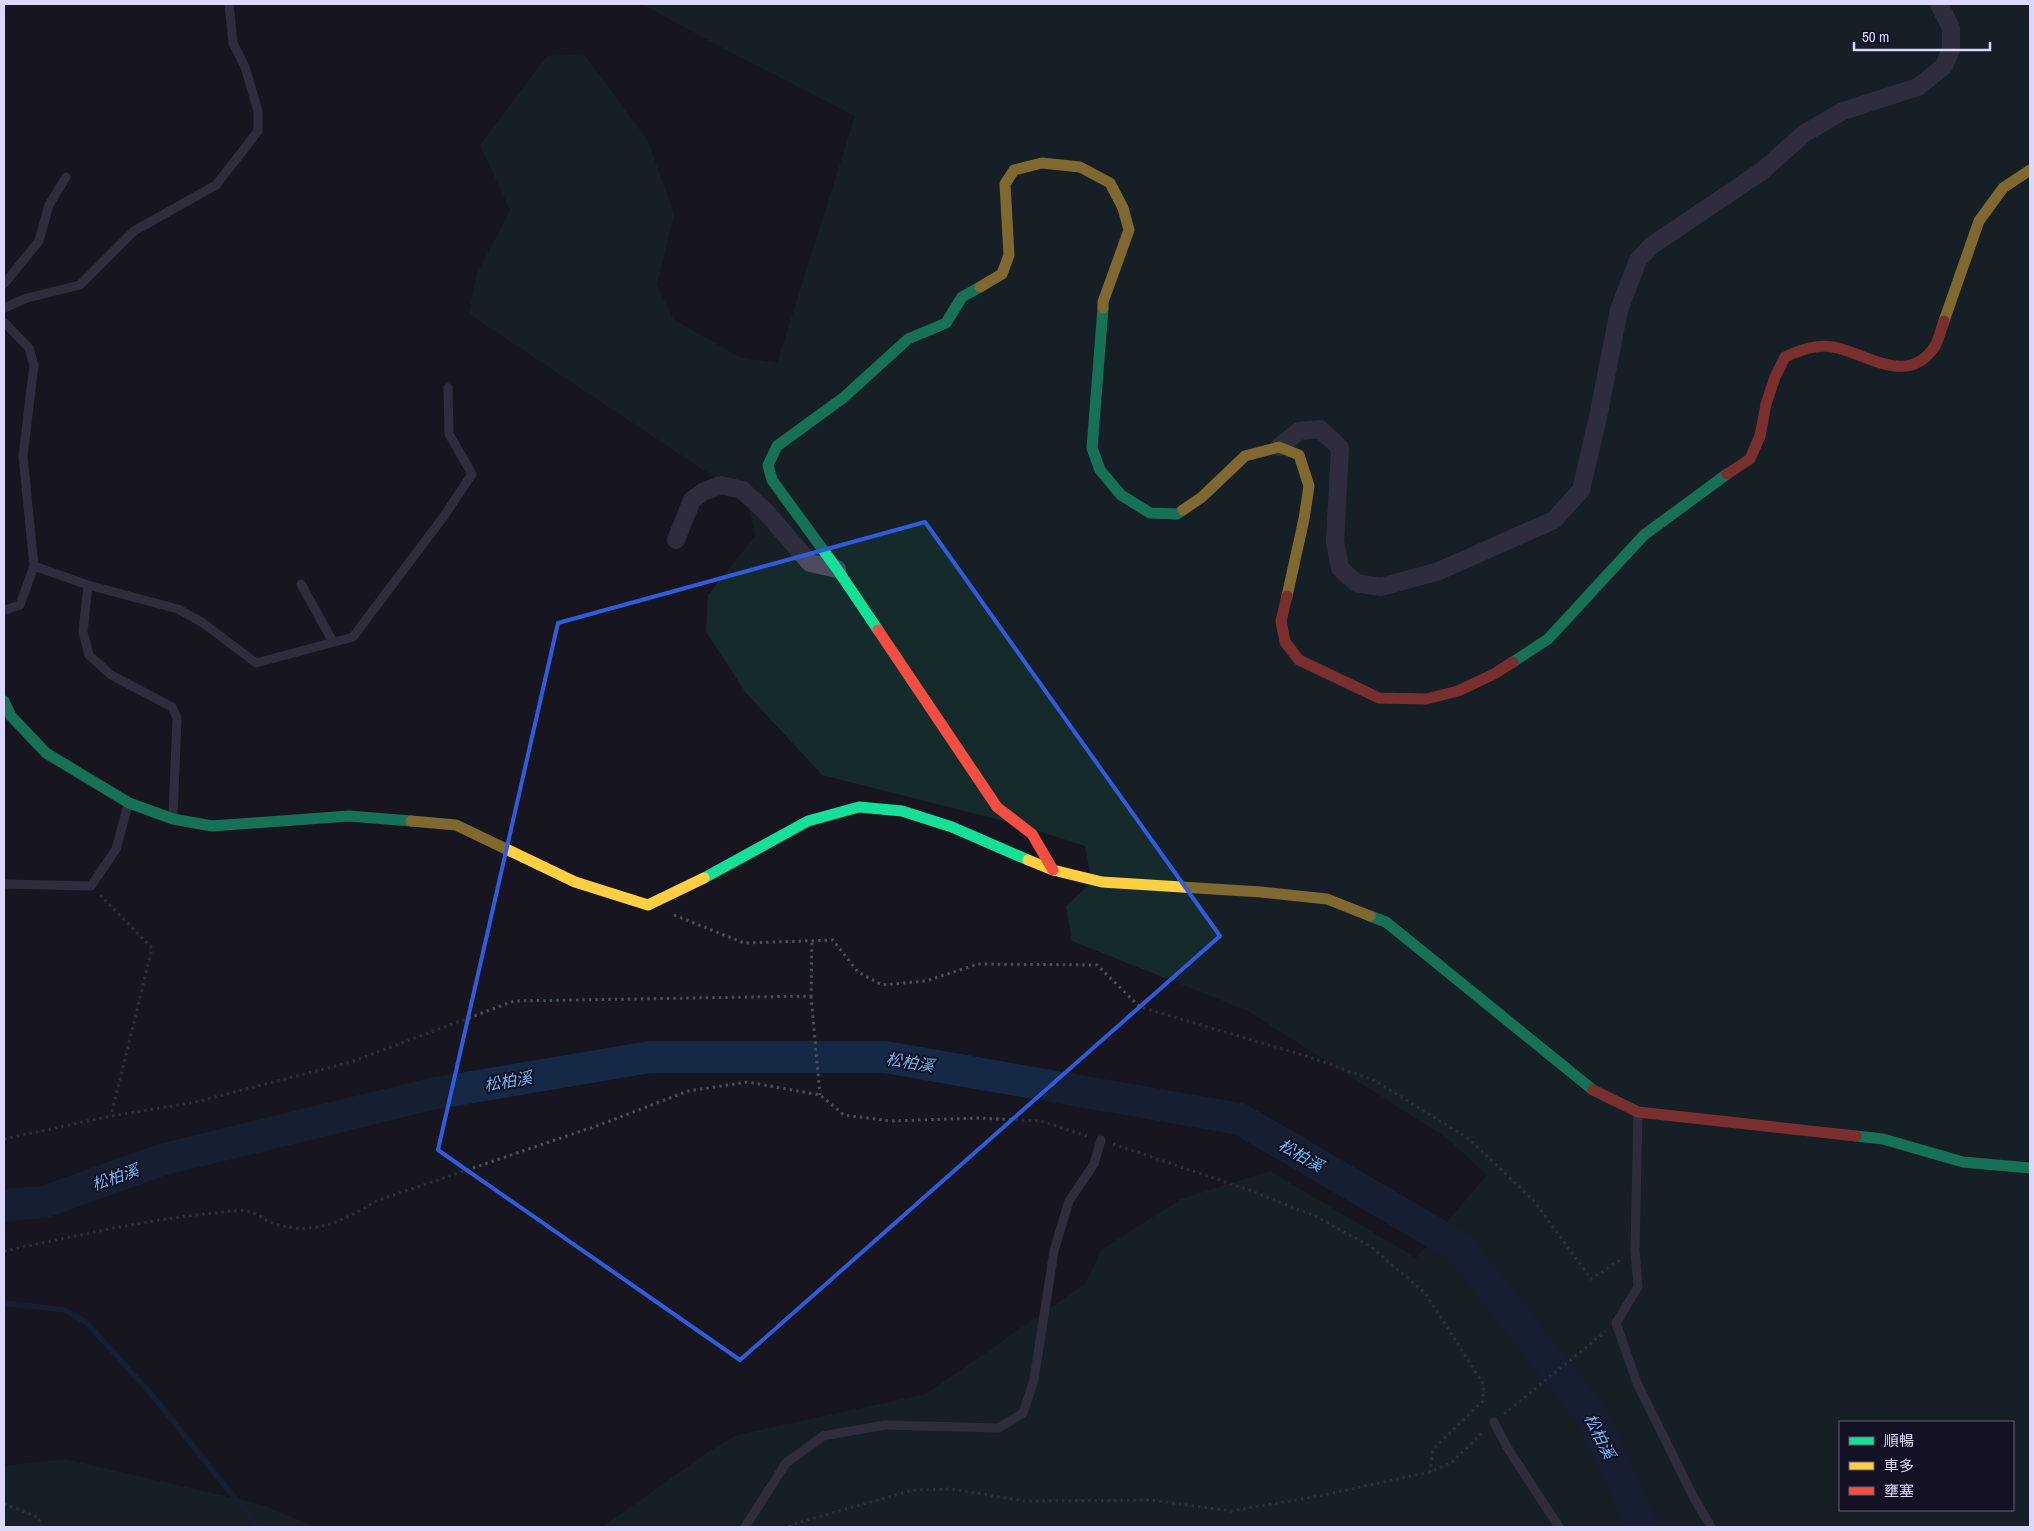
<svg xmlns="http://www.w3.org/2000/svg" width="2034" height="1531" font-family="'Archivo Narrow','Noto Sans TC',sans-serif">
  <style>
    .green { fill: #152a2a; fill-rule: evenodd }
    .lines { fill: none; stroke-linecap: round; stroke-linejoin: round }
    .stream { stroke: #152846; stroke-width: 5.5 }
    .river { stroke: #152846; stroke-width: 32 }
    .path { stroke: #47515c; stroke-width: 3; stroke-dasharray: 2.5 4; stroke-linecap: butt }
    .lane { stroke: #4c4b5f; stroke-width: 9 }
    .street { stroke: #4c4b5f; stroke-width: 18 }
    .fast { stroke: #16e098; stroke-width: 11 }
    .slow { stroke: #ffcf43; stroke-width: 11 }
    .jam { stroke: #f24e42; stroke-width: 11 }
    .marked { fill: none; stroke: #305cdc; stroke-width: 4; stroke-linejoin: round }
    .labels { text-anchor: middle; stroke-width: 4; stroke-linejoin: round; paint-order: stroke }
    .water-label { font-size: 16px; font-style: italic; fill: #70b8f1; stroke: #141124 }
  </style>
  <rect width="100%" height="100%" fill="#171520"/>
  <path class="green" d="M642,4H2030V1527H602L705,1454L737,1435L926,1394L1086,1283L1101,1250L1181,1199L1270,1171L1416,1258L1487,1175L1448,1139L1248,1011L1072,941L1066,906L1092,882L1085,846L1016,824L822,775L746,693L706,632L708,595L755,536L747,499L469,314L476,276L510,210L480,145L547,56L584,54L648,141L674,214L657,285L673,319L739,357L777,363L855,116L715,44ZM1840,1422H2013V1510H1840Z
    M65,1459L263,1505L315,1527H4V1466Z"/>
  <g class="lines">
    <path class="stream" d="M4,1303L65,1310L86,1322L153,1396L258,1527"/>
    <path class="river" d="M4,1205L44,1202L161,1160L431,1094L650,1057H885L1240,1119L1459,1247L1593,1417L1642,1527"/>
    <path class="path" d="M100,895L152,948L111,1116
      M674,915L744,943L833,940L858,972L882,985L926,981L978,964L1097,965L1140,1007L1306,1056L1374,1080L1469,1139L1534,1201L1591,1279L1623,1258
      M811,996L820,1095
      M4,1139L111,1116L196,1102L351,1062L514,1001L811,996L812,940
      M1113,1144L1249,1190L1317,1217L1370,1246L1425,1293L1484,1385L1483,1401L1433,1449L1430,1472
      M4,1251C77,1236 151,1218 225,1212C232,1211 241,1210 248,1211C258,1213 266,1222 275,1224C315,1236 343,1221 376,1201L602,1124L688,1091L748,1082L820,1095L844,1115L891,1121L978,1118L1041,1121L1090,1137
      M1504,1414L1606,1331
      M4,1504L38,1517L41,1527
      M789,1527L797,1523L913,1490L952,1489L1025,1501L1151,1500L1231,1511L1319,1496L1430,1472L1451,1463L1484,1431"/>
    <path class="lane" d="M4,284L39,241L49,205L66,177
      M4,308L27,298L80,285L134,231L216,185L258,131V111L245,67L233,43L229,4
      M4,322L29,348L34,365L23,456L34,566L20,605L4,610
      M34,566L88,585L178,609L203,623L256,663L353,637L444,516L472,474L449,434L448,388
      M301,584L333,642
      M88,585L83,632L89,655L111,675L172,707L177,718L173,816
      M4,884L91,886L116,849L128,805
      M1638,1112L1635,1250L1638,1287L1616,1323L1637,1383L1694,1498L1711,1527
      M1494,1422L1507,1447L1559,1527
      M745,1527L786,1463L823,1436L885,1425L999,1428L1023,1413L1034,1380L1054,1251L1069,1201L1094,1164L1101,1140"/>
    <path class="street" d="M1279,447L1299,431L1320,429L1340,448L1335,542L1340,568L1356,583L1381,587L1439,571L1554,520L1581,490L1598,417L1619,310L1638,260L1651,246L1762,171L1805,133L1843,111L1918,87L1944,66L1951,49V28L1939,4
      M676,540L692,500L703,492L721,485L742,490L766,512L810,563L837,569"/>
    <path class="fast" d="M1103,308L1092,448L1100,470L1121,495L1150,513L1177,514L1183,510
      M878,630L837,569L772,480L768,465L777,446L843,398L908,339L946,323L962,297L980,287
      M1513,662L1548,639L1644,535L1727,474
      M4,701L11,716L46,753L129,803L173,819L212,826L349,816L411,821
      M704,878L808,821L859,807L902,811L952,827L1028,860
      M1370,916L1386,922L1593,1090
      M1856,1136L1883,1139L1963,1162L2030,1168"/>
    <path class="slow" d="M980,287L1002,274L1009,255L1005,184L1014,170L1042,163L1080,167L1110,183L1123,208L1129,230L1103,302V308
      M1944,321L1979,221L2003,188L2030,170
      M1183,510L1202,497L1245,456L1279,447L1299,455L1309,486L1304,519L1287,596
      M411,821L456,825L575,882L648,905L704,878
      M1028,860L1053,870L1102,882L1261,892L1327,899L1370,916"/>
    <path class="jam" d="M1727,474L1750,459L1760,436L1766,404L1775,377L1785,357C1800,350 1816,344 1833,347C1867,353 1908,388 1935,346C1939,339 1941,329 1944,321
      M1287,596L1281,621L1285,642L1299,660L1379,698L1426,699L1458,691L1494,674L1513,662
      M878,630L997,807L1032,834L1053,870
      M1593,1090L1638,1112L1856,1136"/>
  </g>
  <path d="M0 0H2034V1531H0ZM925,522L1220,936L740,1360L438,1150L558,623Z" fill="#171520" fill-opacity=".55" fill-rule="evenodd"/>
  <path class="marked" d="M925,522L1220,936L740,1360L438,1150L558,623Z"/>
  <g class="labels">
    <g class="water-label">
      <text transform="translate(910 1062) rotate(9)" y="6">松柏溪</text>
      <text transform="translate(508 1081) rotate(-10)" y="6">松柏溪</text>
      <text transform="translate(1301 1155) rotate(30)" y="6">松柏溪</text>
      <text transform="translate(115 1177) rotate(-19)" y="6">松柏溪</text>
      <text transform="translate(1600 1436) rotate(63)" y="6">松柏溪</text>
    </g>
  </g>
  <rect width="2034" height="1531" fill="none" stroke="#dbd8fb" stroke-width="10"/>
  <rect x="1839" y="1421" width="175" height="90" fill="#141124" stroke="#64617a"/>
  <rect x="1849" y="1437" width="25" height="8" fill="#16e098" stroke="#64617a"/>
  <text x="1884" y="1446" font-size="15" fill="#dbd8fb">順暢</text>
  <rect x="1849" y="1462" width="25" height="8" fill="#ffcf43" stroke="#64617a"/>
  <text x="1884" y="1471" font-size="15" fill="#dbd8fb">車多</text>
  <rect x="1849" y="1487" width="25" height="8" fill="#f24e42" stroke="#64617a"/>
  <text x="1884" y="1496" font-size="15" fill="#dbd8fb">壅塞</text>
  <path d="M1854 42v8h136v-8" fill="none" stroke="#dbd8fb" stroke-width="2.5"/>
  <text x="1862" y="42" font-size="15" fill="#dbd8fb" stroke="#141124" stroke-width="4" paint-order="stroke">50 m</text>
</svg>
